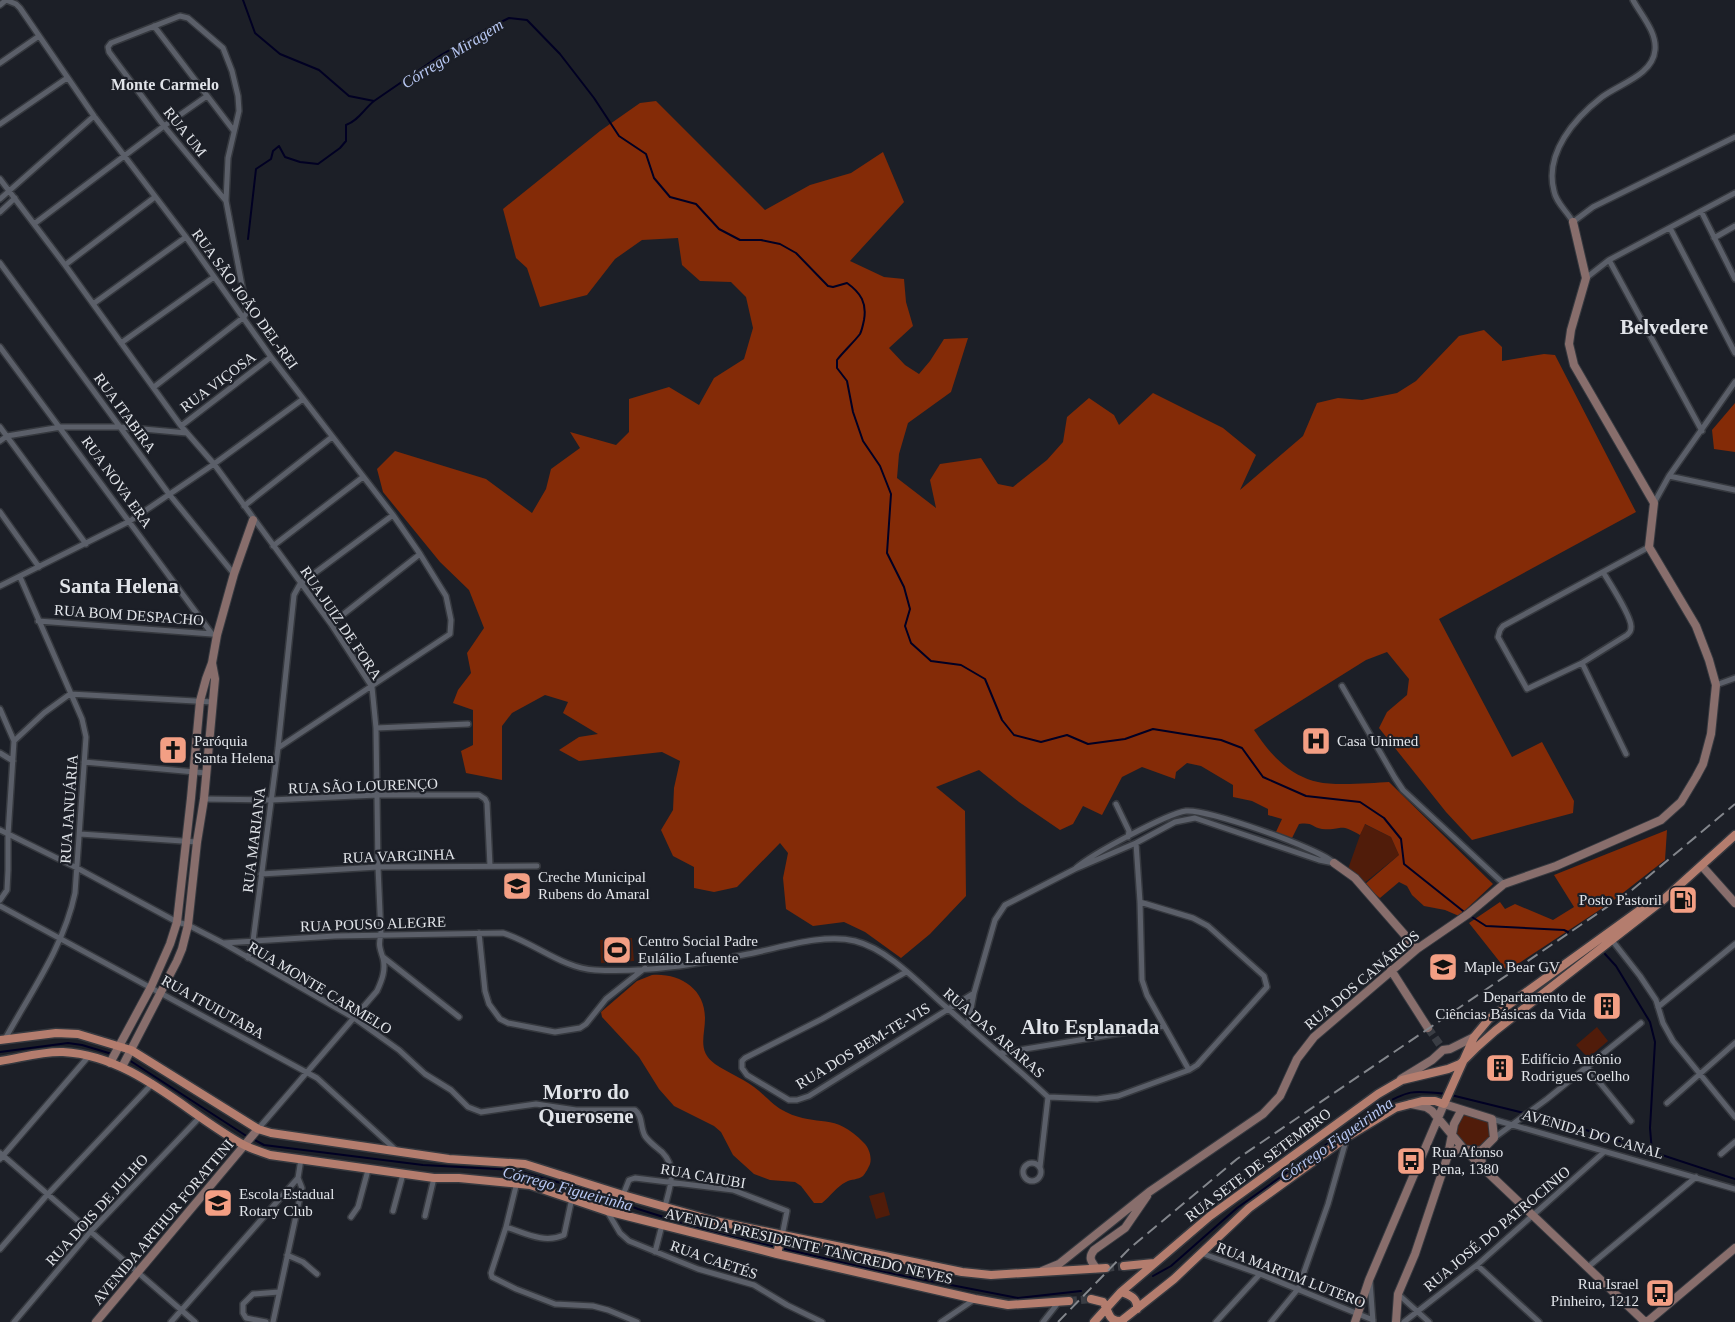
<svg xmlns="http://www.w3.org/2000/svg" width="1735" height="1322" font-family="'Times New Roman',serif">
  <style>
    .green { fill: #501c0a }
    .forest { fill: #842b07 }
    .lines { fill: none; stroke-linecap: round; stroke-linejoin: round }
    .stream { stroke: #010023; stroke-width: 2 }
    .secondary-tunnel { stroke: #3a3d44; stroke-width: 8; stroke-dasharray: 8 4; stroke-linecap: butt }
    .primary-tunnel { stroke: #3a3d44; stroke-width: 8; stroke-dasharray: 8 4; stroke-linecap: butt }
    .street-casing { stroke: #36393f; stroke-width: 8 }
    .secondary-casing { stroke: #36393f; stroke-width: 10 }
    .primary-casing { stroke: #36393f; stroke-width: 11 }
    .street { stroke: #5b5f69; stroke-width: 5 }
    .secondary { stroke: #886e6c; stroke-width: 8 }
    .primary { stroke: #b47d6e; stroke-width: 8 }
    .rail { stroke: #83868c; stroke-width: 2; stroke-dasharray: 12 6; stroke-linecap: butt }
    .labels { text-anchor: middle; stroke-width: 4.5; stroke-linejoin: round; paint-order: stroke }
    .street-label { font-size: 15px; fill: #e1e4e9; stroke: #1c1f27 }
    .poi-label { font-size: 15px; fill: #e1e4e9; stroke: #1c1f27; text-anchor: start }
    .water-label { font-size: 16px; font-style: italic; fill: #b9c9f5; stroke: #1c1f27 }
    .neighbourhood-label { font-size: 16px; font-weight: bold; fill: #e1e4e9; stroke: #1c1f27 }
    .district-label { font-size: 21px; font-weight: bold; fill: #e1e4e9; stroke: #1c1f27 }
  </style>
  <rect width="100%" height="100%" fill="#1c1f27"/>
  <path class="green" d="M1364,824L1391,837L1399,855L1363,884L1348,869Z
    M632,938L634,961L601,963L600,940Z
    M1597,1027L1608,1041L1588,1058L1576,1045Z
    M1461,1112L1493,1120L1496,1132L1481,1150L1466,1148L1453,1131Z
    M884,1192L890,1215L876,1219L869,1196Z"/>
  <path class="forest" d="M656,101L765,210L810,185L851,173L883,152L904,202L850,261L884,277L904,279L906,302L913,326L889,348L905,365L919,374L930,361L944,339L968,338L951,392L908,423L899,454L897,478L936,508L930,480L940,464L981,458L998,484L1013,487L1047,460L1063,442L1067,417L1089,398L1114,415L1119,425L1153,393L1223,428L1256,455L1240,490L1303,436L1317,403L1338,398L1362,400L1397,393L1416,381L1459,336L1484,330L1502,347V361L1544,354L1555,355L1636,512L1439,619L1512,757L1542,742L1574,801L1573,813L1472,840L1446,812L1379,728L1387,712L1407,695L1409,679L1387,652L1366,660L1254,730C1269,753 1289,776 1318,782C1334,786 1372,783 1389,782L1493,884L1459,916L1445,910L1424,906L1412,895L1407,886L1399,882L1380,898L1364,885L1399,855L1391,837L1365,824L1360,835C1338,822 1343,831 1322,829C1311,827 1313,822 1299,824L1292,838L1275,834L1282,819L1268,815V809L1252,801L1233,797V785L1201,766L1187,763L1176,772L1175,779L1142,767L1122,777L1102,815L1083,806L1073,824L1060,830L1019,802L979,770L936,787L965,811L966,896L930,934L901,958L865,932L844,922L813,926L786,909L783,878L788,853L780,843L737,887L714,892L694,888V867L673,856L661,830L673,810L674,788L680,761L662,752L579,761L559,750L579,737L598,734L563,713L568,702L545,695L512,713L502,726V780L466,773L461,751L473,745V710L453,703L458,690L471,673L467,653L484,628L469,590L440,562L383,492L377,469L395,451L486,479L532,513L546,489L551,469L580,448L570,432L616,445L629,432V399L669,387L699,405L714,378L744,359L753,328L746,297L731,282L700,281L682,265L678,238L642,240L615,259L587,295L540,307L527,268L516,258L503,209L600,131L640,103Z
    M1735,403V452L1714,449L1712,430Z
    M1667,830L1665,860L1610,903L1507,971L1469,923L1500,902L1505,909L1515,904L1553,920L1574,907L1554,875Z
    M652,975C679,973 705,988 705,1018C705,1036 697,1051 715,1064C727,1072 742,1078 754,1087C765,1095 774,1107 786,1112C818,1128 834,1111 864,1143C869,1148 872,1157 870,1164C869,1167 865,1174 863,1176C858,1180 851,1179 846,1182C836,1187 831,1196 822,1203H814L801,1186L795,1182L770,1180L754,1174L733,1155L721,1132L714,1126L674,1106L659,1089L639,1057L602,1017L601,1012L637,981Z"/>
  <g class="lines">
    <path class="stream" d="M243,0L255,33L280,54L319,70L349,96L374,101L441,55L481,32L509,18L527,20L560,54L594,98L619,136L646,154L654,178L670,197L696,204L719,229L740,240H761L780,244L796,253L828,286L833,287L847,283C861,293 867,303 864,320C863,325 862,330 860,334C853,343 844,351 837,360V368L847,381L853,412L863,441L880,466L891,494L887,553L904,587L910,609L905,626L911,643L931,661L961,665L985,679L1002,720L1014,735L1041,742L1067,735L1088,744L1125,739L1153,729L1221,740L1242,748L1263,777L1306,796L1360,802L1384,818L1401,839L1404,864L1463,911
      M248,239L256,169L271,159L273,151L279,146L285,157L300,162L318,164L340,148L346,141V125C359,120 363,110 374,101
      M1472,917L1486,926L1564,930L1568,932
      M1605,954L1616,966L1650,1022L1655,1042L1650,1128L1652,1152
      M0,1052L68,1043L82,1045L112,1054
      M129,1060L248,1137
      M1451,1095L1524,1113
      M1530,1115L1577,1127L1735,1179
      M253,1139L264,1145L423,1165L513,1170L594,1192L638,1209L711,1232L776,1247
      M781,1248L874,1270L1018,1298L1081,1291
      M1153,1276L1171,1266L1237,1208L1379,1107C1408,1090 1412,1090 1446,1094"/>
    <path class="secondary-tunnel" d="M1428,1028L1440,1045"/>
    <path class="primary-tunnel" d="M1106,1268L1124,1266
      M1069,1301L1091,1299"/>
    <g class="street-casing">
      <path id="street" d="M1633,0C1641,15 1657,32 1655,50C1653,75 1619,84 1602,97C1575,118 1544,153 1554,191C1556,203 1567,211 1573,222L1593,207L1735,137
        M0,5L6,0L16,4L20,8L94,116L186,237L271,357L393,515L420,554L446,596L451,620L450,634L278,748
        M154,26L234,131
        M0,63L39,36
        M0,124L67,78
        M0,179L65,265L181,426L214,464L331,624L372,687L376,728L378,867L381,935C378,944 380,949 383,958C386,970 382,980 377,991L258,1129
        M0,199L94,116
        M1701,211L1735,279
        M0,212L15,198
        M34,224L164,126L207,96
        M1670,228L1735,353
        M1714,238L1735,226
        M1609,260L1702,431
        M0,263L169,494L234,574
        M65,265L155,197
        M1586,278L1609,260L1735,193
        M93,304L186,237
        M121,343L214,277
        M0,347L212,634
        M154,387L244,317L247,312L226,201L228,158L239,111L238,96L232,71L223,48L188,18L180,16L111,43L108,47L109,52L164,126L226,201
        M181,426L271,357
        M0,427L86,544
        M0,441L7,436L61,427H121L187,433
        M1669,476L1735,490
        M1654,503L1669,476L1735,382
        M244,506L332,437
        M0,512L39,567
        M273,546L363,477
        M1603,572C1609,582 1632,617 1631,627C1631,631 1630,632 1627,635L1582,663L1527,689L1498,637L1500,630L1503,626L1649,547
        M0,586L130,521L214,464L303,399
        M38,621L212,634
        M331,624L420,554
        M1582,663L1626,754
        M1716,685L1735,678
        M1342,686L1395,778L1403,790L1504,884
        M0,709L14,741
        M376,728L468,724
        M0,753L13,761
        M84,762L206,773
        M204,799L271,800L377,795H479L485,799L487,803L490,866
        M1116,804L1129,831L1128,837
        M0,830L77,868L177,922L188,925L223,943L354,1018L399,1050L425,1074L451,1090L468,1107L481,1112L536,1104L576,1110H635C643,1116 640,1127 645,1136C649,1142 656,1147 662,1152C678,1168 670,1187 665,1206
        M80,834L197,842
        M1136,843L1140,902L1142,980L1147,995L1189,1070
        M1076,868C1092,854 1166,814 1186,811C1208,809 1317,848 1333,862
        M261,874L378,867L537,866
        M0,900L7,890L8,870V835L14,741L44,713L70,694L213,702
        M0,906L317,1078L397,1151
        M479,933L485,991L489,1004L500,1019L508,1023L555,1032L580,1028L586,1024L606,999L645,968
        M1611,939L1640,976L1656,1000L1663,1023L1673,1041L1735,1117
        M223,943L335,936L503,933C533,942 564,969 595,970C646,973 698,964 748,954C780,948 823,933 855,941C888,949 921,985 946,1007C980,1037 1015,1066 1048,1097L1097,1099L1118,1096L1189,1070L1197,1065L1267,987L1264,976L1208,926L1193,918L1140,902
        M383,957L459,1017
        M248,958L253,941L278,748L294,595L300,584L393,515
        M906,972L822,1019L745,1058L742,1061V1068L747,1075L789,1100H797L809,1096L974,993L995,920L1005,905L1075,869L1136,843L1175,822L1195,818L1319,860L1334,863
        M1658,1007L1735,944
        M968,1025L974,993
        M5,1039C31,992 64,946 75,893L86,737L82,719L20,577
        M1001,1053L1164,1026
        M1587,1067L1631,1121
        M1667,1103L1735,1043
        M1492,1119L1735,1189
        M1494,1138L1547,1099L1641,1023
        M0,1153L195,1322
        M1721,1154L1735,1142
        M0,1159L88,1057
        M1023 1172a9 9 0 1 1 18 0a9 9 0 1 1-18 0Z
        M1040,1167L1048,1097
        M517,1182L506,1227L491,1273L492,1277L516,1289L555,1304L593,1306L608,1310L637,1322
        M623,1195L629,1180L635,1178L733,1190L787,1211L782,1236
        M393,1211L403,1174
        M607,1211L620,1233L629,1241L698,1269L754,1285L787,1305L822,1322
        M425,1216L434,1178
        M351,1217L358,1207L368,1170
        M506,1227C525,1233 544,1244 564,1235L572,1198
        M0,1249L47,1195L153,1083
        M655,1252L662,1225
        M1201,1253L1260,1274L1373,1320
        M287,1255L303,1262L317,1274
        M1477,1265L1539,1322
        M1588,1267L1696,1177
        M1370,1281L1373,1322
        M1398,1294L1429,1322
        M14,1322L91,1231L200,1117
        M171,1322L298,1178L301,1159
        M266,1322L246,1318L243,1313V1304L253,1294L279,1292
        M273,1322L302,1188L298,1178
        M941,1322L975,1299
        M1043,1322L1058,1303
        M1216,1322L1260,1274
        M1271,1322L1298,1289L1328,1204L1347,1137
        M1404,1322L1477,1265L1604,1152"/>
    </g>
    <g class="secondary-casing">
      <path id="secondary" d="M1334,863L1355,878L1417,949
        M1702,866L1735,903
        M1391,970L1428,1028
        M110,1063L151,987L170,944L177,922L191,798L200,701L206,679L212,663L217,635L234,574L253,520
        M122,1067L177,961L182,949L188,925L197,842L204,799L215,679L212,663
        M1401,1079L1432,1060L1443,1050L1450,1049L1474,1037
        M1411,1104L1426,1107L1432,1111L1463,1148L1482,1167L1645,1322
        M1448,1155L1458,1149L1481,1151
        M1096,1268C1091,1261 1088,1258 1094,1250L1125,1228L1147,1196
        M1042,1271L1059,1264L1149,1192L1263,1114L1280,1096L1297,1059L1314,1037L1417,949L1468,914L1504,884L1556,866L1661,820L1681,802L1696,777L1703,764L1711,734L1716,685L1709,660L1696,626L1649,547L1654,503L1574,365L1569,344L1571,330L1586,278L1573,222
        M96,1322L258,1129
        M1355,1322L1369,1280L1444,1104L1492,1119L1494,1138L1481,1151L1482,1167
        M1396,1322L1398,1294L1415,1254L1448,1155L1454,1124L1461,1111
        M1647,1322L1735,1248"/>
    </g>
    <g class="primary-casing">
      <path id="primary" d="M0,1040L56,1033L78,1034L131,1050L258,1129L271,1133L449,1159L525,1164L623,1195L715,1221L962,1272L991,1275L1106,1268
        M0,1061C20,1058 43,1051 63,1052C135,1056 185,1113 244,1145C252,1149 261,1152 270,1155L434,1178H459L530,1185L607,1211L777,1254L975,1299L1008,1305L1069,1301
        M777,1254L781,1237
        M1124,1266L1154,1263
        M1121,1292C1130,1295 1138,1298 1137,1309
        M1091,1299L1103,1302C1110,1312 1107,1322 1123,1321
        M1094,1322L1121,1292L1210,1216L1378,1094L1402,1080L1448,1069L1460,1064L1477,1047L1495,1031L1663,900L1735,835
        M1120,1322L1174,1279L1249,1208L1347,1137L1395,1108L1422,1101H1435L1444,1104L1474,1037L1489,1019L1644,907"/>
    </g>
    <use href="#street" class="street"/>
    <use href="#secondary" class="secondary"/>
    <use href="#primary" class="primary"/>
    <path class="rail" d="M1058,1322L1130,1248L1237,1159L1632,890L1735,804"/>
  </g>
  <defs>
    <g id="hospital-square" transform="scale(1.5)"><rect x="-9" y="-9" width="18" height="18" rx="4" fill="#f39f84" stroke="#1c1f27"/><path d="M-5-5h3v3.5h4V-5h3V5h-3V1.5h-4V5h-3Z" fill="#111"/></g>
    <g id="church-square" transform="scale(1.5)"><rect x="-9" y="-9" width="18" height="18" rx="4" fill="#f39f84" stroke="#1c1f27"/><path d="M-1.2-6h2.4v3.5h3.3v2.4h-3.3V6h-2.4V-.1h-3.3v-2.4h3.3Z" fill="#111"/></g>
    <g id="school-square" transform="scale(1.5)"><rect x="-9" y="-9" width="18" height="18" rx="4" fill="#f39f84" stroke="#1c1f27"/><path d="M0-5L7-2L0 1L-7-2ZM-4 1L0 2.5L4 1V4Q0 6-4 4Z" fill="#111"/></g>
    <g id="fuel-square" transform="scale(1.5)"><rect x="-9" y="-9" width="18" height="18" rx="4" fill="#f39f84" stroke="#1c1f27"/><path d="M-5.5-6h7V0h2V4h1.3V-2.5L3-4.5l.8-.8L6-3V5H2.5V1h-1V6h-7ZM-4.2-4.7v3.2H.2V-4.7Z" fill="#111"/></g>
    <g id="stadium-square" transform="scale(1.5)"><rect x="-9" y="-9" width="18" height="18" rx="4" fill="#f39f84" stroke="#1c1f27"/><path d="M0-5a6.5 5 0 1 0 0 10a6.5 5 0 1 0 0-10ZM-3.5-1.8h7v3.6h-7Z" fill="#111"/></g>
    <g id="building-square" transform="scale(1.5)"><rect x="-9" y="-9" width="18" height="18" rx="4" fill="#f39f84" stroke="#1c1f27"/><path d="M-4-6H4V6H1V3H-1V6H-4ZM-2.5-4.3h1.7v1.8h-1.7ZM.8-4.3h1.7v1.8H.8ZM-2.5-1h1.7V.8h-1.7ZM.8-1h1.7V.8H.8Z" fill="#111"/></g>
    <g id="bus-square" transform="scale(1.5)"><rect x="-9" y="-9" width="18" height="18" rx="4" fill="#f39f84" stroke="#1c1f27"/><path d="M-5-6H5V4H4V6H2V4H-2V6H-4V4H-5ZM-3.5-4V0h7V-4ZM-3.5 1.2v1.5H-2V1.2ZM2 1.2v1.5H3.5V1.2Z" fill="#111"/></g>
  </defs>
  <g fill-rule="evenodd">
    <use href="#hospital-square" x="1316" y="741"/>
    <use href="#church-square" x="173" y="750"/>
    <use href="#school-square" x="517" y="886"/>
    <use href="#fuel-square" x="1683" y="900"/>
    <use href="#stadium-square" x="617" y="950"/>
    <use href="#school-square" x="1443" y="967"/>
    <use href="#building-square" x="1607" y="1006"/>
    <use href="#building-square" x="1500" y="1068"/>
    <use href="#bus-square" x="1411" y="1161"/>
    <use href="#school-square" x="218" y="1203"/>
    <use href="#bus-square" x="1660" y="1293"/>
  </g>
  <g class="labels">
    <g class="street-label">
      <text transform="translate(185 132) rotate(51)" y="5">RUA UM</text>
      <text transform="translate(245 299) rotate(54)" y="5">RUA SÃO JOÃO DEL-REI</text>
      <text transform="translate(218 382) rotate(-37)" y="5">RUA VIÇOSA</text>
      <text transform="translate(125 413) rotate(54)" y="5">RUA ITABIRA</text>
      <text transform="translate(117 482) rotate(54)" y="5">RUA NOVA ERA</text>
      <text transform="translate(129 615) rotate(4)" y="5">RUA BOM DESPACHO</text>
      <text transform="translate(341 623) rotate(56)" y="5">RUA JUIZ DE FORA</text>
      <text transform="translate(363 786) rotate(-2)" y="5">RUA SÃO LOURENÇO</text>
      <text transform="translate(69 809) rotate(-86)" y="5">RUA JANUÁRIA</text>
      <text transform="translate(254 840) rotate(-83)" y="5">RUA MARIANA</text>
      <text transform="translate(399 856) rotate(-2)" y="5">RUA VARGINHA</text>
      <text transform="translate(373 924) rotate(-2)" y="5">RUA POUSO ALEGRE</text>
      <text transform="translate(1362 980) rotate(-40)" y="5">RUA DOS CANÁRIOS</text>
      <text transform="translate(320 988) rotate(31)" y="5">RUA MONTE CARMELO</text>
      <text transform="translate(213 1007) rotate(29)" y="5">RUA ITUIUTABA</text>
      <text transform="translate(994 1033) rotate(41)" y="5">RUA DAS ARARAS</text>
      <text transform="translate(863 1046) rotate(-31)" y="5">RUA DOS BEM-TE-VIS</text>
      <text transform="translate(1593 1134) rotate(16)" y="5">AVENIDA DO CANAL</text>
      <text transform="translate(1258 1165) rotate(-37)" y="5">RUA SETE DE SETEMBRO</text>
      <text transform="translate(703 1176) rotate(10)" y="5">RUA CAIUBI</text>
      <text transform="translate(97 1210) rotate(-48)" y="5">RUA DOIS DE JULHO</text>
      <text transform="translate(163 1222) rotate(-50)" y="5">AVENIDA ARTHUR FORATTINI</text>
      <text transform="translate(1497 1229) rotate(-40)" y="5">RUA JOSÉ DO PATROCINIO</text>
      <text transform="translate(809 1246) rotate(13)" y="5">AVENIDA PRESIDENTE TANCREDO NEVES</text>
      <text transform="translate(714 1260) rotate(19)" y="5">RUA CAETÉS</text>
      <text transform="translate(1291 1275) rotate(21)" y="5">RUA MARTIM LUTERO</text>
    </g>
    <g class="poi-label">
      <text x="194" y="746">Paróquia<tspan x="194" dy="17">Santa Helena</tspan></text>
      <text x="1337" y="746">Casa Unimed</text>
      <text x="538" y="882">Creche Municipal<tspan x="538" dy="17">Rubens do Amaral</tspan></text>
      <text x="1662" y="905" text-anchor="end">Posto Pastoril</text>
      <text x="638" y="946">Centro Social Padre<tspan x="638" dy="17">Eulálio Lafuente</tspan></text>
      <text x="1464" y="972">Maple Bear GV</text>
      <text x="1586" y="1002" text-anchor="end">Departamento de<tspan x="1586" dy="17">Ciências Básicas da Vida</tspan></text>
      <text x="1521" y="1064">Edifício Antônio<tspan x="1521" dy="17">Rodrigues Coelho</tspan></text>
      <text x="1432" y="1157">Rua Afonso<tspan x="1432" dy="17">Pena, 1380</tspan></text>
      <text x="239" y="1199">Escola Estadual<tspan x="239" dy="17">Rotary Club</tspan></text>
      <text x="1639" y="1289" text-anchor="end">Rua Israel<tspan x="1639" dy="17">Pinheiro, 1212</tspan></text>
    </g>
    <g class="water-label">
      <text transform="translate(452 53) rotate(-32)" y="6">Córrego Miragem</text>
      <text transform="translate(1336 1139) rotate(-35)" y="6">Córrego Figueirinha</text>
      <text transform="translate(568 1188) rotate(15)" y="6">Córrego Figueirinha</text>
    </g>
    <g class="neighbourhood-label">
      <text x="165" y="90">Monte Carmelo</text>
    </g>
    <g class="district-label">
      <text x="1664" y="334">Belvedere</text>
      <text x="119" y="593">Santa Helena</text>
      <text x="1090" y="1034">Alto Esplanada</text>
      <text x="586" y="1099">Morro do<tspan x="586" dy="24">Querosene</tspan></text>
    </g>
  </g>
</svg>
